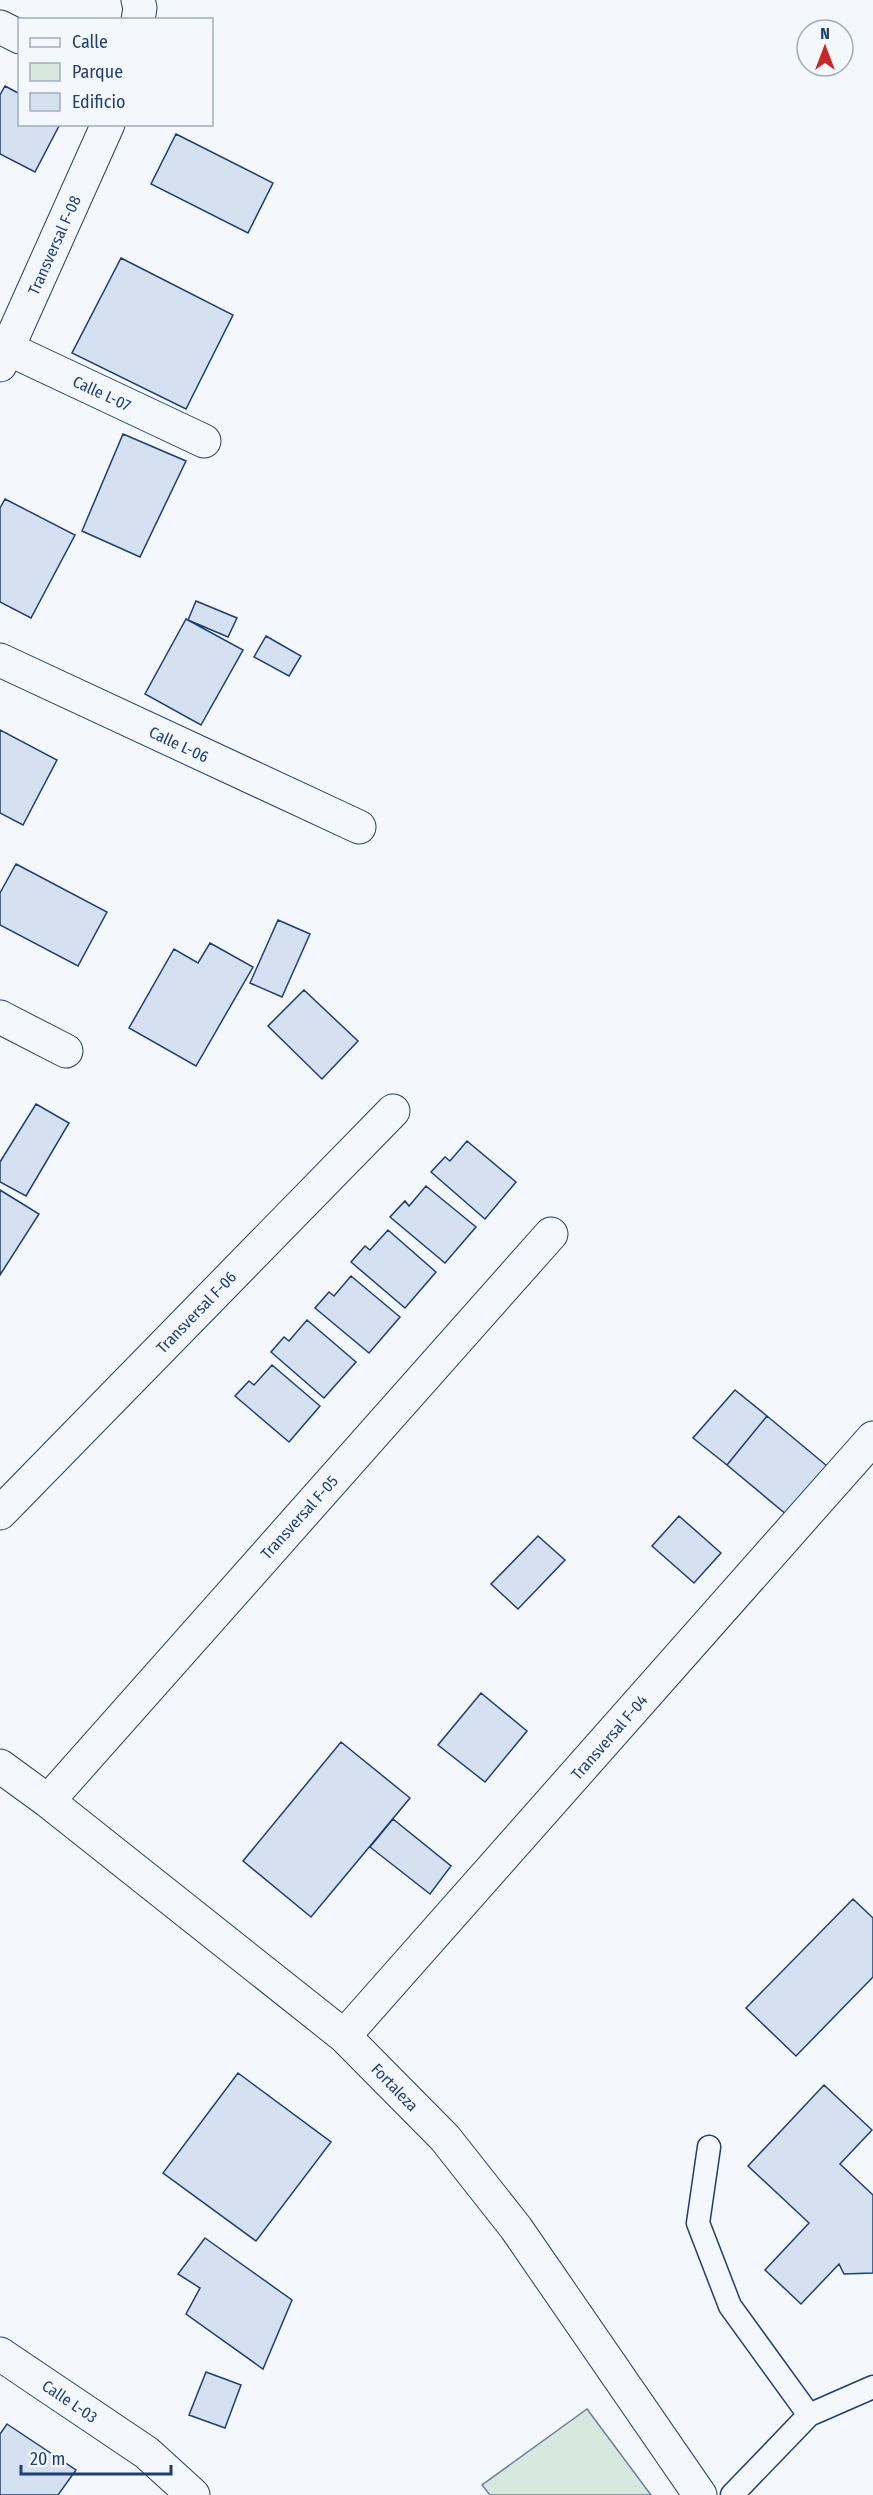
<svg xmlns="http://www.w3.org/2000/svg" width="873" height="2495" font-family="'Fira Sans Condensed',sans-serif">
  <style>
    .green { fill: #d7e8df; stroke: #687fa3; stroke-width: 1.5 }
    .building { fill: #d5e0f0; stroke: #1d3f73; stroke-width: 1.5 }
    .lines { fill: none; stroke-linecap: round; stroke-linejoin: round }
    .lane-casing { stroke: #1d3f73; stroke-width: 25 }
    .street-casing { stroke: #1d3f73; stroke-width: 35 }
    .lane { stroke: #f4f7fb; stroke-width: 22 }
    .street { stroke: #f4f7fb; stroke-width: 33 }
    .labels { text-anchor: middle; stroke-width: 4.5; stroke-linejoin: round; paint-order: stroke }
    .street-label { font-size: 16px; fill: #1d3f73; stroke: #f4f7fb }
  </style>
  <rect width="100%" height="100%" fill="#f4f7fb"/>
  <path class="green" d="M587,2409L651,2495H490L482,2485Z"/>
  <path class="building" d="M5,86L20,94V124H60L35,172L0,154V95Z
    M176,134L273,183L248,233L151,184Z
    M121,258L233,315L186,409L72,353Z
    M123,434L186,461L140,557L82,531Z
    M5,499L75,535L31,618L0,602V508Z
    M196,601L237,618L228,637L188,620Z
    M186,619L243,650L201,725L145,694Z
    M266,636L301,656L289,676L254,657Z
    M0,730L57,760L23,825L0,813Z
    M16,864L107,912L78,966L0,925V893Z
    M278,920L310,934L282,997L250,983Z
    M210,943L253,967L196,1066L129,1028L174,949L198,963Z
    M304,990L358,1041L322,1079L268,1026Z
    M36,1104L69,1123L26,1196L0,1182V1162Z
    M467,1141L516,1182L485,1219L431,1172L445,1157L450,1161Z
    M426,1186L476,1227L445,1263L390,1217L405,1201L409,1206Z
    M0,1190L39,1214L0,1275Z
    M388,1230L436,1272L405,1308L351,1262L365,1246L370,1250Z
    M351,1276L400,1317L369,1353L315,1308L329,1292L334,1296Z
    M307,1320L356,1362L324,1398L271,1352L284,1337L289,1341Z
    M272,1365L320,1406L289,1442L235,1396L249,1381L254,1385Z
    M735,1390L767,1416L727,1465L693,1438Z
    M767,1416L827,1466L787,1515L727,1465Z
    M679,1516L721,1553L694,1583L652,1546Z
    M538,1536L565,1560L518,1609L491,1584Z
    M481,1693L527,1731L485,1782L438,1745Z
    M341,1742L410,1798L311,1917L243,1861Z
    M393,1819L451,1866L430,1894L370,1847Z
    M853,1899L873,1918V1977L796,2056L746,2008Z
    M238,2073L331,2142L256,2241L163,2173Z
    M824,2085L872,2130L840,2164L873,2195V2273L844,2274L839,2264L801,2304L765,2270L809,2223L748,2166Z
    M205,2238L292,2300L263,2369L186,2314L200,2288L178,2274Z
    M206,2372L241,2385L225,2428L189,2415Z
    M7,2424L76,2470L58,2495H0V2434Z"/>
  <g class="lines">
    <g class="lane-casing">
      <path id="lane" d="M709,2147L698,2223L730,2306L809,2415
        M732,2495L809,2415L873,2387"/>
    </g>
    <g class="street-casing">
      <path id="street" d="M138,20L140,8L138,0
        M0,27L20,37
        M0,345L204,441
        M0,365L108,124
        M0,660L359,827
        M0,1017L66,1051
        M0,1513L393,1111
        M0,1766L48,1801L344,2036L445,2138L516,2228L700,2495
        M48,1801L551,1234
        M344,2036L873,1438
        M0,2354L147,2453L193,2495"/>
    </g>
    <use href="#lane" class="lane"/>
    <use href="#street" class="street"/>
  </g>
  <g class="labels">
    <g class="street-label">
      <text transform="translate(54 245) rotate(-66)" y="6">Transversal F-08</text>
      <text transform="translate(102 393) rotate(25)" y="6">Calle L-07</text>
      <text transform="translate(179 744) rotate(25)" y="6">Calle L-06</text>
      <text transform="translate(196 1312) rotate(-46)" y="6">Transversal F-06</text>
      <text transform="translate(299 1517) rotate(-48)" y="6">Transversal F-05</text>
      <text transform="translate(609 1737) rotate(-49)" y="6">Transversal F-04</text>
      <text transform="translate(395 2087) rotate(46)" y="6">Fortaleza</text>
      <text transform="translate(70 2401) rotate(34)" y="6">Calle L-03</text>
    </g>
  </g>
  <rect x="18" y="18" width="195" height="108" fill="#f4f7fb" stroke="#9eadc5" stroke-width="1.5"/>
  <rect x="30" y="38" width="30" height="9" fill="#f4f7fb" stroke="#9eadc5" stroke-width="1.5"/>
  <text x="72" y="48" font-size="18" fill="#1d3f73">Calle</text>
  <rect x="30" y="63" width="30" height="18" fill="#d7e8df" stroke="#9eadc5" stroke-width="1.5"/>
  <text x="72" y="78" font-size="18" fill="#1d3f73">Parque</text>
  <rect x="30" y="93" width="30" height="18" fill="#d5e0f0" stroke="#9eadc5" stroke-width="1.5"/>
  <text x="72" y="108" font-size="18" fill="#1d3f73">Edificio</text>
  <g transform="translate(825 48)"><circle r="28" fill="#f4f7fb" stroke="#9eadc5" stroke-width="1.5"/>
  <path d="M0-4.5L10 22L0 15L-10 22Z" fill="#c62828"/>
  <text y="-9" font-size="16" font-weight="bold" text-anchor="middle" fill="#1d3f73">N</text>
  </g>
  <path d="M21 2465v9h150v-9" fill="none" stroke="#1d3f73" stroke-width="3"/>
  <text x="30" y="2465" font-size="18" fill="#1d3f73" stroke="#f4f7fb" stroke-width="4.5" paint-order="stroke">20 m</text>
</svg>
